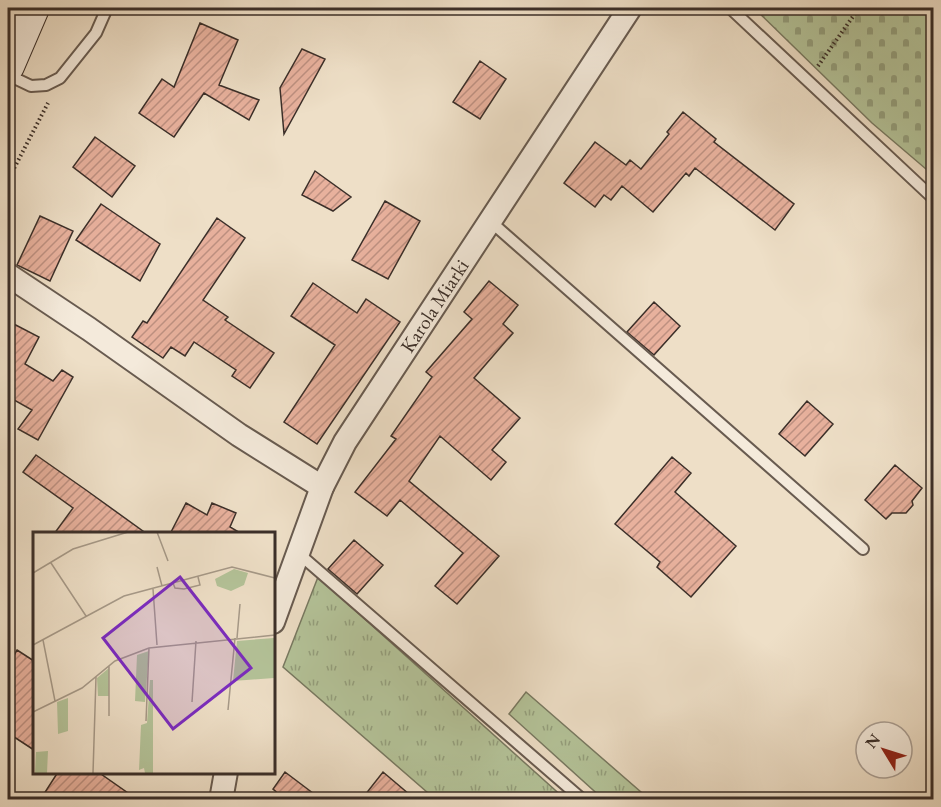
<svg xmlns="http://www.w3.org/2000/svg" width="941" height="807" font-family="'EB Garamond',serif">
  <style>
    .grass { fill: url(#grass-tufts); stroke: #787961; stroke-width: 1.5 }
    .cemetery { fill: url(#cemetery-stones); stroke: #787961; stroke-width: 1.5 }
    .building { fill: url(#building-hatch); stroke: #3b2f29; stroke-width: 1.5 }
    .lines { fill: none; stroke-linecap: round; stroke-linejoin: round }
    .service-casing { stroke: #685b50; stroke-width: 14 }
    .minor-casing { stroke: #685b50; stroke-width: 26 }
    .secondary-casing { stroke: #3b2f29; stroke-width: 34 }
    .path { stroke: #3b2f29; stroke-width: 4; stroke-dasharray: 1.5 3; stroke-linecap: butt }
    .service { stroke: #f4eadb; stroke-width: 10 }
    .minor { stroke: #f4eadb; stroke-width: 22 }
    .secondary { stroke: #f4eadb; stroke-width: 32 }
    .labels { text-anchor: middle; stroke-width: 4.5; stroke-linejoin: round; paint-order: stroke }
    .street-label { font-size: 20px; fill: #3b2f29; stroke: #f4eadb }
    .inset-road { fill: none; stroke: #a69988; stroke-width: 1.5 }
    .view { fill: #7b2cbf; fill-opacity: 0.15; stroke: #7b2cbf; stroke-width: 3 }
    .inset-edge { fill: none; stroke: #3b2f29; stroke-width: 3 }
  </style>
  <defs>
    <pattern id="grass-tufts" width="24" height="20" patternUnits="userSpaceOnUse" patternTransform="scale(1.5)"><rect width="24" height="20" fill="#b4c399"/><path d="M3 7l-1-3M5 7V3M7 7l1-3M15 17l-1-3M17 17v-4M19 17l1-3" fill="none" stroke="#949f7d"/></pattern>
    <pattern id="cemetery-stones" width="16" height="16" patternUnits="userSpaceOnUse" patternTransform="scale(1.5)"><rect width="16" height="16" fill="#b4c399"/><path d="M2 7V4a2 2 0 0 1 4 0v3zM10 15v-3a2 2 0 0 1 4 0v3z" fill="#949f7d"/></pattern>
    <pattern id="building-hatch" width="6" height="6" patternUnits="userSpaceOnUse" patternTransform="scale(1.5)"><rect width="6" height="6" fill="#e8b19d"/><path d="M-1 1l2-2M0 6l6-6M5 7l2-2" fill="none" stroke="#bd9080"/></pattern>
  </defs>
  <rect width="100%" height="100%" fill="#eedfc7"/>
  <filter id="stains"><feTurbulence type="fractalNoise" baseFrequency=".00333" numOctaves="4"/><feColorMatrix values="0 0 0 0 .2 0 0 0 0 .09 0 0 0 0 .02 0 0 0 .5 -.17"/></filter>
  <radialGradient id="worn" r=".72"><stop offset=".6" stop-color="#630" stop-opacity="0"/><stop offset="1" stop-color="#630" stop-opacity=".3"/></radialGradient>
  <path class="grass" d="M318,577L565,799H435L283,667Z
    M526,692L649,799H603L509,714Z"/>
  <path class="cemetery" d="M754,8H933V175L872,123Z"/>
  <path class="building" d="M200,23L238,40L219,85L259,100L249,120L204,93L174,137L139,113L162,79L174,87Z
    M302,49L325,59L284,134L280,88Z
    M480,61L506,79L480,119L453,102Z
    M683,112L716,139L714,142L794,204L775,230L695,168L689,176L686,173L653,212L622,186L611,200L604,195L595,207L564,183L595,142L626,165L630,160L641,169L669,134L667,132Z
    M95,137L135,166L112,197L73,167Z
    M315,171L351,197L333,211L302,195Z
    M385,201L420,221L388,279L352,260Z
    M101,204L160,244L140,281L76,240Z
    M40,216L73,231L50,281L17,265Z
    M217,218L245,238L203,300L228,317L225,320L274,353L250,388L232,376L236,370L194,342L185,356L171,347L163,358L132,337L143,321L147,323Z
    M489,281L518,305L503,324L513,333L474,378L520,418L492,450L506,462L491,480L440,436L409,481L499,556L457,604L435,586L463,553L400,500L387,516L355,492L396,439L391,436L432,377L426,372L472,319L464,312Z
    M313,283L357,313L366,299L400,322L317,444L284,422L335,345L291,316Z
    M654,302L680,326L654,355L627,332Z
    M8,321L39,337L25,364L53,381L62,370L73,377L38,440L18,429L32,410L9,397L8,400Z
    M807,401L833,424L805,456L779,434Z
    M36,455L86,490L147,534H54L73,508L23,472Z
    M672,457L691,473L675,492L736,546L691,597L657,567L660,562L615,524Z
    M895,465L922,488L912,501L913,505L906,513H892L886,519L865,500Z
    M186,503L207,515L212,503L236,513L230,527L242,534H170Z
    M354,540L383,565L357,594L328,569Z
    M17,650L34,661V750L8,733V667Z
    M58,772H98L138,800H40Z
    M285,772L322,800H286L273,789Z
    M383,772L416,800H361Z"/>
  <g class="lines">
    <g class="service-casing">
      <path id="service" d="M730,8L934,199
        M8,75L31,86L46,85L60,78L96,33L107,8
        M490,221L863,549
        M298,553L583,800"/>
    </g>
    <g class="minor-casing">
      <g id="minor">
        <path d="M8,275L89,329L239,435L322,487"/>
        <path id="s1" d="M273,622L322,487L345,442L630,8"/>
        <path d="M221,800L226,772"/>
      </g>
    </g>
    <g class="secondary-casing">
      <path id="secondary" d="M8,66L33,8"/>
    </g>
    <path class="path" d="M77,8L88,11
      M818,66L859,8
      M8,180L48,103"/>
    <use href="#service" class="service"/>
    <use href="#minor" class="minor"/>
    <use href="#secondary" class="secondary"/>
  </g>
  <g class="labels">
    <g class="street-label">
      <text dy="7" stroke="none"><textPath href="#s1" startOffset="357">Karola Miarki</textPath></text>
    </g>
  </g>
  <g transform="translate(33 532)">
    <rect width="242" height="242" fill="#eedfc7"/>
    <path d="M116,119L112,170L102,169L104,123ZM76,136V164H65L64,146ZM117,148H120V241H112L111,236L106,238L108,193L114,191ZM15,219L14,241H2L3,220Z" fill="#b4c399"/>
    <path d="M35,166V199L25,202L24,170Z" fill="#b4c399"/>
    <path d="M201,37L215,41L211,53L198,59L184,54L182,47ZM241,106V146L200,149L204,109Z" fill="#b4c399"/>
    <path class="inset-road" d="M124,0L135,29M18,31L53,84M124,35L129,54M0,41L40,17L95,0M140,51L142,56L151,57L167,53L165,45M120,57L124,113M204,106L207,72M10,108L22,169M0,113L91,64L199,35L242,46M76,134V184M159,170L163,109M195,178L202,106M0,180L49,156L82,129L116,116L242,103M113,189L116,116M60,241L63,145"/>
    <path class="view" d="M147,45L218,136L140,197L70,106Z"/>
    <rect width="242" height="242" class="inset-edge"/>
  </g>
  <rect width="941" height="807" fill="none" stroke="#eedfc7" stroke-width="30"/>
  <rect x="9" y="9" width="923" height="789" fill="none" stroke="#3b2f29" stroke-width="3"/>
  <rect x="15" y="15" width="911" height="777" fill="none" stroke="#3b2f29" stroke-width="1.5"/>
  <g transform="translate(884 750) rotate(308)"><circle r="28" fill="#f4eadb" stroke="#aa9f94" stroke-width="1.5"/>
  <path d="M0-4.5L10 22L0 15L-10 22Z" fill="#8f2418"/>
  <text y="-9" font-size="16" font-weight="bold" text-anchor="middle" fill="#3b2f29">N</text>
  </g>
  <rect width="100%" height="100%" filter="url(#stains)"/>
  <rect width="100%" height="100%" fill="url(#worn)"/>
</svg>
